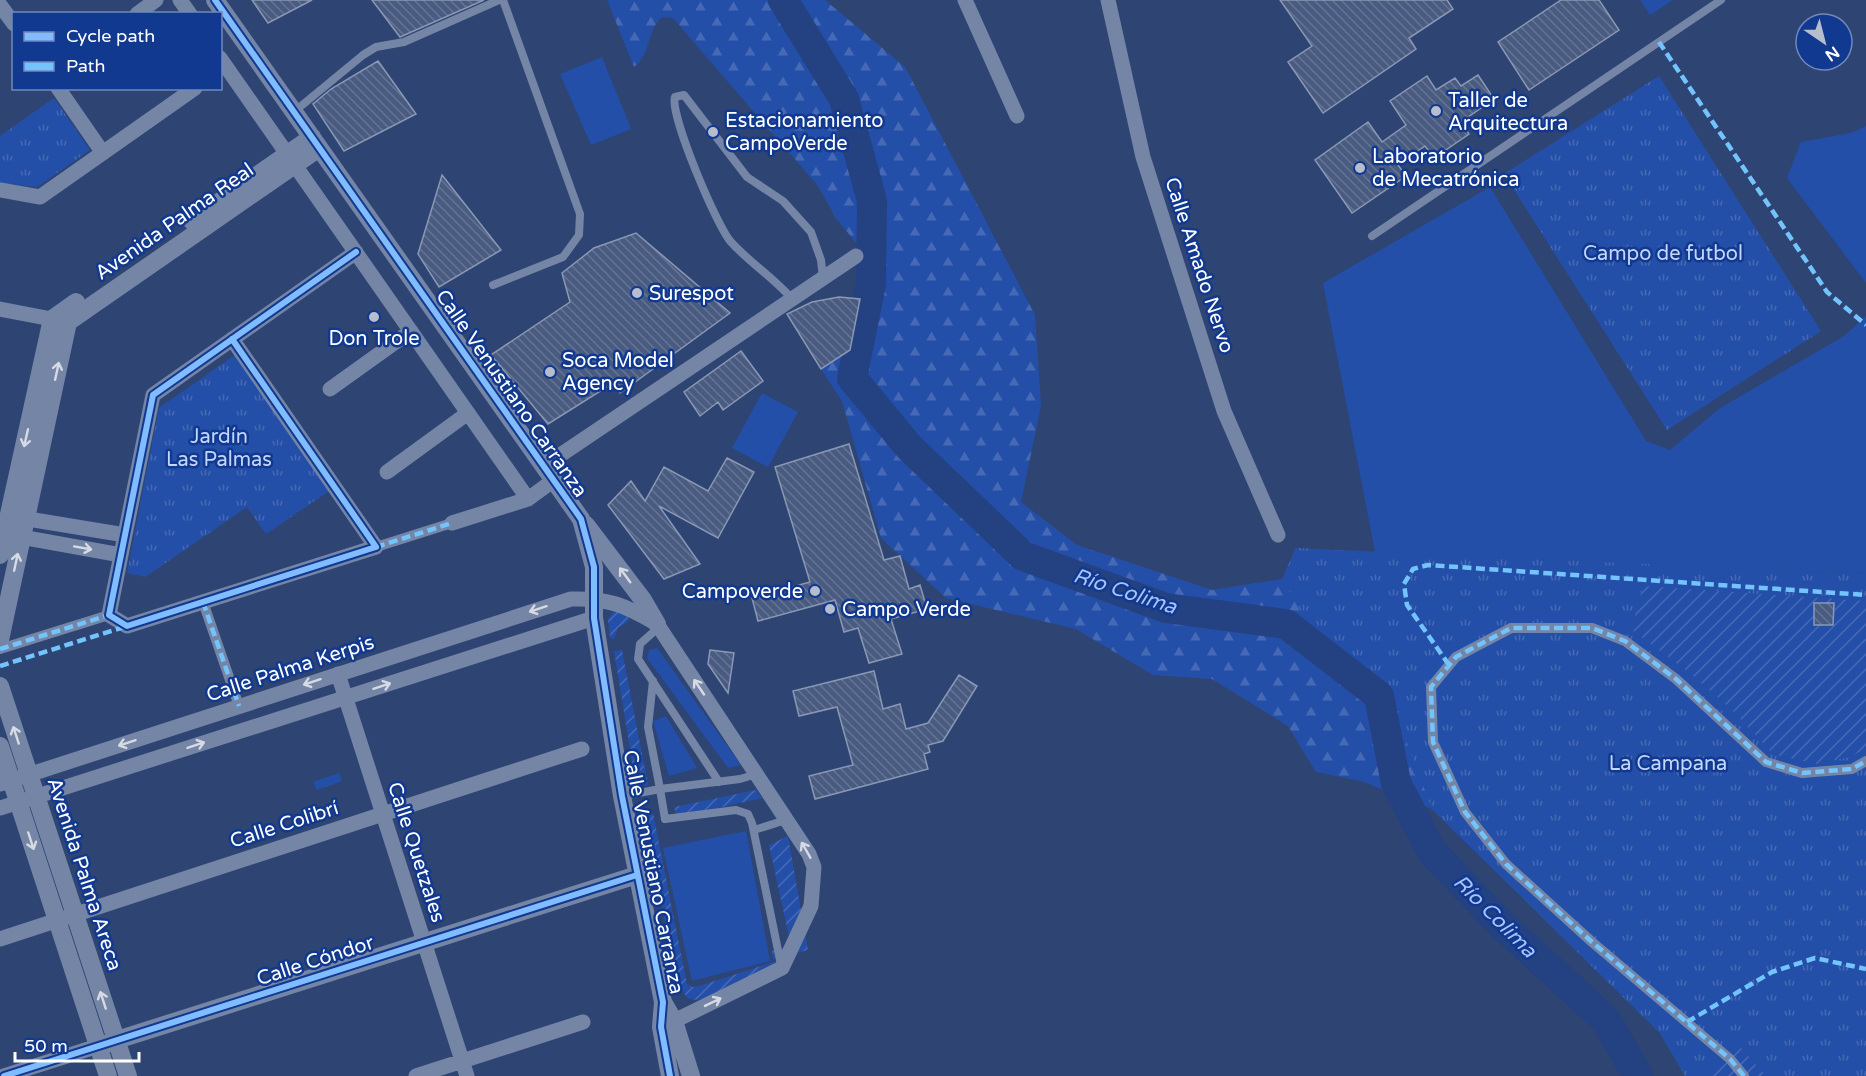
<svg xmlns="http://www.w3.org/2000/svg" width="1866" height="1076" font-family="'Varela Round',sans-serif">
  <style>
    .grass { fill: #244fa8 }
    .forest { fill: url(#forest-firs) }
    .park { fill: url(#park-tufts) }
    .garden { fill: url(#garden-furrows) }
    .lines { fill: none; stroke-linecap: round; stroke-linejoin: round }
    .river { stroke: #244182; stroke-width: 30 }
    .building { fill: url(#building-back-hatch); stroke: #8a98b4; stroke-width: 1.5 }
    .service { stroke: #7585a6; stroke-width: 8 }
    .pedestrian { stroke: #7585a6; stroke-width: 10 }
    .minor { stroke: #7585a6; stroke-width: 15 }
    .tertiary { stroke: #7585a6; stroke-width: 18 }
    .quiet { stroke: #73c3fd; stroke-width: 4.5; stroke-dasharray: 9 4.5; stroke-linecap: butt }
    .cycleway-casing { stroke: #113990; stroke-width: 10 }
    .cycleway { stroke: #80bcff; stroke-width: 6 }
    .oneway { stroke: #d6dae4 }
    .poi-dot { fill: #b6bece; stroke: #113990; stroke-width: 2 }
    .labels { text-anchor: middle; stroke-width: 5; stroke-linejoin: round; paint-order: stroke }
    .poi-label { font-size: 20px; fill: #fff; stroke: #113990; text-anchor: start }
    .street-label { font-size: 20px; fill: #fff; stroke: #113990 }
    .park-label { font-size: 20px; fill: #c3d6fd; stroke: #113990 }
    .water-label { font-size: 21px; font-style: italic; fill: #a8c3fa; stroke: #113990 }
  </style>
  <defs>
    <pattern id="forest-firs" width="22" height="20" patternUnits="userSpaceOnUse" patternTransform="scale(1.5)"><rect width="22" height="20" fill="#244fa8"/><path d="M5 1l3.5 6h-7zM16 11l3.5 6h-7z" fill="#4569b5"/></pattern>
    <pattern id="park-tufts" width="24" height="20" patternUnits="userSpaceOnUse" patternTransform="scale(1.5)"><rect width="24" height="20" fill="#244fa8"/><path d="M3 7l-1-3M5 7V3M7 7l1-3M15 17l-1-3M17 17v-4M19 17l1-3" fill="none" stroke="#4569b5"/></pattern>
    <pattern id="garden-furrows" width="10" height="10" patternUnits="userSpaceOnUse" patternTransform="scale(1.5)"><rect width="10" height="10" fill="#244fa8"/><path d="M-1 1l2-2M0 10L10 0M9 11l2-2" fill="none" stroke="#4569b5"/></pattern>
    <pattern id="building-back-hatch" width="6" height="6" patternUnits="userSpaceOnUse" patternTransform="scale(1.5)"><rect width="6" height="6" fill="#495b81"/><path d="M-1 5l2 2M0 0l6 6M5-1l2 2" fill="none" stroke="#647494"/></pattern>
  </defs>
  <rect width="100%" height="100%" fill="#2e4473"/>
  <path class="grass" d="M1640,0H1673L1650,15Z
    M602,57L631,129L591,145L560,74Z
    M1866,126V283L1787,178L1801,142L1851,133Z
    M1490,187L1646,441L1670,450L1720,408L1844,336L1866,316V574L1375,552L1323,283Z
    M762,393L798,412L768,467L732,448Z
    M657,648L741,765L728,768L647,658L649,650Z
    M666,716L697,768L669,776L653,721Z
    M746,831L770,961L692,981L663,848Z"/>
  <path class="forest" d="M607,0H825L905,67L1035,315L1041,406L1021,502L1077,545L1212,590L1282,579L1296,548L1866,1076H1685L1660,1033L1432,809L1361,781L1316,772L1288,726L1212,679L1153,675L1076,629L946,598L881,538L842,401L821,369L850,350L869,259L836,218L818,186L673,18L662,17C647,30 651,54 634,67Z"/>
  <path class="park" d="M1659,76L1821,331L1667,430L1504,174Z
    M54,98L90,150L37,187L0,183V136Z
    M235,355L329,491L266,534L247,507L145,577L127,573L159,408Z
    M1296,548L1866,574V1076H1685L1660,1033L1432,809L1387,690L1316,637L1282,579Z
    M339,773L342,781L317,790L313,782Z"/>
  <path class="garden" d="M1643,586L1866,601V748L1850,757L1817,764L1773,754L1732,710L1692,675L1631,629Z
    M613,611H623L630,620L618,628L614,639L610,638L608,620Z
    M622,650L648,785L636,786L614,651Z
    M756,790L762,798L677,817L674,807Z
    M653,813L687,984L693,987L702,985L801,953L707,998L694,1000L687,998L674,976L646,815Z
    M788,836L808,950L773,959L772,951L791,946L769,845Z
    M1740,1047L1766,1076H1702Z"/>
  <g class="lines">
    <path class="river" d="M783,0L844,99L872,201L871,284L852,378L909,447L1023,556L1166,608L1286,624L1379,696L1396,783L1432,852L1503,926L1606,1020L1638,1076"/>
  </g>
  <path class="building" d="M252,0H312L268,23Z
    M372,0H484L400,37Z
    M1280,0H1447L1453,9L1409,38L1416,49L1323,113L1288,62L1312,46Z
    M1561,0H1599L1619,30L1529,90L1498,42Z
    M378,61L416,114L344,151L313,104L331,89Z
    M1478,75L1494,99L1461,122L1469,134L1434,158L1425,146L1398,165L1406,176L1352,213L1315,160L1368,122L1382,142L1406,125L1390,101L1427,76L1436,90L1455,78L1461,86Z
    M442,175L501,250L439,287L418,254Z
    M636,233L730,313L620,393L613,383L548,424L491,355L570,302L562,273L594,248Z
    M839,297L860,299L850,350L821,369L787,314L812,302Z
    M741,351L763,381L723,410L718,402L700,416L684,392Z
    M849,444L884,560L900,556L909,589L920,585L927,609L891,619L902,654L869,663L858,628L844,632L835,600L758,621L752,598L810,582L775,467Z
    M727,458L754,472L718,538L659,506L700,564L664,579L608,505L631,481L645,501L664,467L708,491Z
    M1814,603H1834L1833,625H1814Z
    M710,650L734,653L728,693L708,664Z
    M874,671L883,709L900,704L906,729L928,723L959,675L977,686L943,741L928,745L930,752L924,754L928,769L815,799L809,776L853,765L837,707L799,716L793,691Z"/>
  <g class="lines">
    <path class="service" d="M295,111L363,55L376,47L404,42L499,0
      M1372,236L1721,0
      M493,285L563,257L579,235L580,214L503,0
      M792,299C774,278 750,263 731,242C717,227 669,113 675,97L684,95L747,177L783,201L811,232L821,260L823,278
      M659,627L640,644L638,659L719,782
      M757,774L740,779L660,789L665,819L736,810L748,814L752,823L781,965
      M623,796L660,789L648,727L653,681
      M754,830L786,820"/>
    <path class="pedestrian" d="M376,547L452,523
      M203,602L239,706
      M0,649L109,615
      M1744,1076L1730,1059L1592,942L1506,864L1465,812L1433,742L1431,687L1456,657L1511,628H1592L1625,641L1676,679L1766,762L1802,773L1852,769L1866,761"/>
    <path class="minor" d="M180,0L190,14
      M965,0L1017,116
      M1108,0L1143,157L1224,411L1278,535
      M0,5L14,24
      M137,14L156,0
      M220,58L528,499
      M58,88L103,153
      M0,190L40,197L195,88
      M0,309L62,321
      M232,339L376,547L127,626L109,615L153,395L356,252
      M330,389L411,331
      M544,466L856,256
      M387,472L468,413
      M16,517L125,535
      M452,523L528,499L554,480
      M10,535L121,555
      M338,674L467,1076
      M0,784L571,599C608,598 625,605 657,624L809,854L814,867L811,906L782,968L664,1026
      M0,808L594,618
      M0,939L582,749
      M4,1076L98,1046
      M416,1076L583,1022"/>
    <path class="tertiary" d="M215,0L581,519L594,567V618L622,796L663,1002L661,1027L670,1076
      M192,221L312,137
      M586,525L643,600L657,624
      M0,555L52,319L76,302
      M0,640L68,322L319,148
      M0,686L128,1076
      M0,746L108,1076
      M663,1002L674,1021L691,1076
      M98,1046L637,875"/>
    <path class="quiet" d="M1659,42L1827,292L1866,325
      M376,547L452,523
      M203,602L239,706
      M0,649L109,615
      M1449,665L1407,605L1404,584L1413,569L1428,565L1866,595
      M0,666L127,626
      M1687,1022L1772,972L1815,958L1866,969
      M1744,1076L1730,1059L1592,942L1506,864L1465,812L1433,742L1431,687L1456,657L1511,628H1592L1625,641L1676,679L1766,762L1802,773L1852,769L1866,761"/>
    <g class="cycleway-casing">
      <path id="cycleway" d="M215,0L581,519L594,567V618L622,796L663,1002L661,1027L670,1076
        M232,339L376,547L127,626L109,615L153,395L356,252
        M4,1076L637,875"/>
    </g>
    <use href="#cycleway" class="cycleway"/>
  </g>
  <defs><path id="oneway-shaft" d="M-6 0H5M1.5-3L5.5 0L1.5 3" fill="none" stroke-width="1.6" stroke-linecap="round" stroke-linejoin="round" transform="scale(1.5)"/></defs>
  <g class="oneway">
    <use href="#oneway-shaft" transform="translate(57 371) rotate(-78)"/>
    <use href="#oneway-shaft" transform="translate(26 438) rotate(103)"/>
    <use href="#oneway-shaft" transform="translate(83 548) rotate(10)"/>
    <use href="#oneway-shaft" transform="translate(16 562) rotate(-78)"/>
    <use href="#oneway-shaft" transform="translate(625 575) rotate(-126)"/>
    <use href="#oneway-shaft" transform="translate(538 609) rotate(162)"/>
    <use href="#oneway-shaft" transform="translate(312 682) rotate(162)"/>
    <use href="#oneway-shaft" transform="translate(382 686) rotate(-18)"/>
    <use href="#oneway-shaft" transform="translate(699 687) rotate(-124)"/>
    <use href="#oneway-shaft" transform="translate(16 735) rotate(-108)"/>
    <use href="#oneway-shaft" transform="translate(127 743) rotate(162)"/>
    <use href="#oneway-shaft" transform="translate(196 745) rotate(-18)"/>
    <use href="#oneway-shaft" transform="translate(31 841) rotate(72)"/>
    <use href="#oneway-shaft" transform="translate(806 850) rotate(-120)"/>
    <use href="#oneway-shaft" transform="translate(103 1000) rotate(-108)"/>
    <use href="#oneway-shaft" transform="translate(713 1002) rotate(-26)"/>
  </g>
  <g class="poi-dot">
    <circle cx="1436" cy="111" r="6"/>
    <circle cx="713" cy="132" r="6"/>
    <circle cx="1360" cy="168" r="6"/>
    <circle cx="637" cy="293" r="6"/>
    <circle cx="374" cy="317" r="6"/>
    <circle cx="550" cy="372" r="6"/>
    <circle cx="815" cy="591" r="6"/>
    <circle cx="830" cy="609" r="6"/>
  </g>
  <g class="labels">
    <g class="poi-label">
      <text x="1448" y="107">Taller de<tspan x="1448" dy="23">Arquitectura</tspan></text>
      <text x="725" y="127">Estacionamiento<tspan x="725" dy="23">CampoVerde</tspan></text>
      <text x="1372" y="163">Laboratorio<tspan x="1372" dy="23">de Mecatrónica</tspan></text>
      <text x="649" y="300">Surespot</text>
      <text x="374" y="345" text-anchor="middle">Don Trole</text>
      <text x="562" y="367">Soca Model<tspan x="562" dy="23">Agency</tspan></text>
      <text x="803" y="598" text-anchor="end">Campoverde</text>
      <text x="842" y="616">Campo Verde</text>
    </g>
    <g class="street-label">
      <text transform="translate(174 221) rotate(-35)" y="7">Avenida Palma Real</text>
      <text transform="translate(1200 265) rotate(72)" y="7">Calle Amado Nervo</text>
      <text transform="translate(512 393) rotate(55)" y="7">Calle Venustiano Carranza</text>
      <text transform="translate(290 668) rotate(-18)" y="7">Calle Palma Kerpis</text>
      <text transform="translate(284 824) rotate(-18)" y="7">Calle Colibrí</text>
      <text transform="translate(417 852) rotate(72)" y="7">Calle Quetzales</text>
      <text transform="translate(654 872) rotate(79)" y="7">Calle Venustiano Carranza</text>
      <text transform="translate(85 874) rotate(72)" y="7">Avenida Palma Areca</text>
      <text transform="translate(315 960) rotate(-18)" y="7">Calle Cóndor</text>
    </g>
    <g class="park-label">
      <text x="1663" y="260">Campo de futbol</text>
      <text x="219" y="443">Jardín<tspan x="219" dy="23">Las Palmas</tspan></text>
      <text x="1668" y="770">La Campana</text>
    </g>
    <g class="water-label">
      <text transform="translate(1125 591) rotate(18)" y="7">Río Colima</text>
      <text transform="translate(1495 916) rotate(45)" y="7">Río Colima</text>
    </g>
  </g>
  <rect x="12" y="12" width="210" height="78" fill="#113990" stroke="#7088bc" stroke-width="1.5"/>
  <rect x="24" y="32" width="30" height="9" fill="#80bcff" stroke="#7088bc" stroke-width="1.5"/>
  <text x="66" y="42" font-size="18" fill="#ffffff">Cycle path</text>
  <rect x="24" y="62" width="30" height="9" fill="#73c3fd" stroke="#7088bc" stroke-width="1.5"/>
  <text x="66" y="72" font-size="18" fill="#ffffff">Path</text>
  <g transform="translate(1824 42) rotate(145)"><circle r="28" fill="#113990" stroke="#7088bc" stroke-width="1.5"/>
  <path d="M0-4.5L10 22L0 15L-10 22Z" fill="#b6bece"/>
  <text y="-9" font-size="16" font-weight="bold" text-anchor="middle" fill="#ffffff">N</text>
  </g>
  <path d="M15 1052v9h124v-9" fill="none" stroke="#ffffff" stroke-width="3"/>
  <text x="24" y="1052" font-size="18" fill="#ffffff" stroke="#113990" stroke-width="4.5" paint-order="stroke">50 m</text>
</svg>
